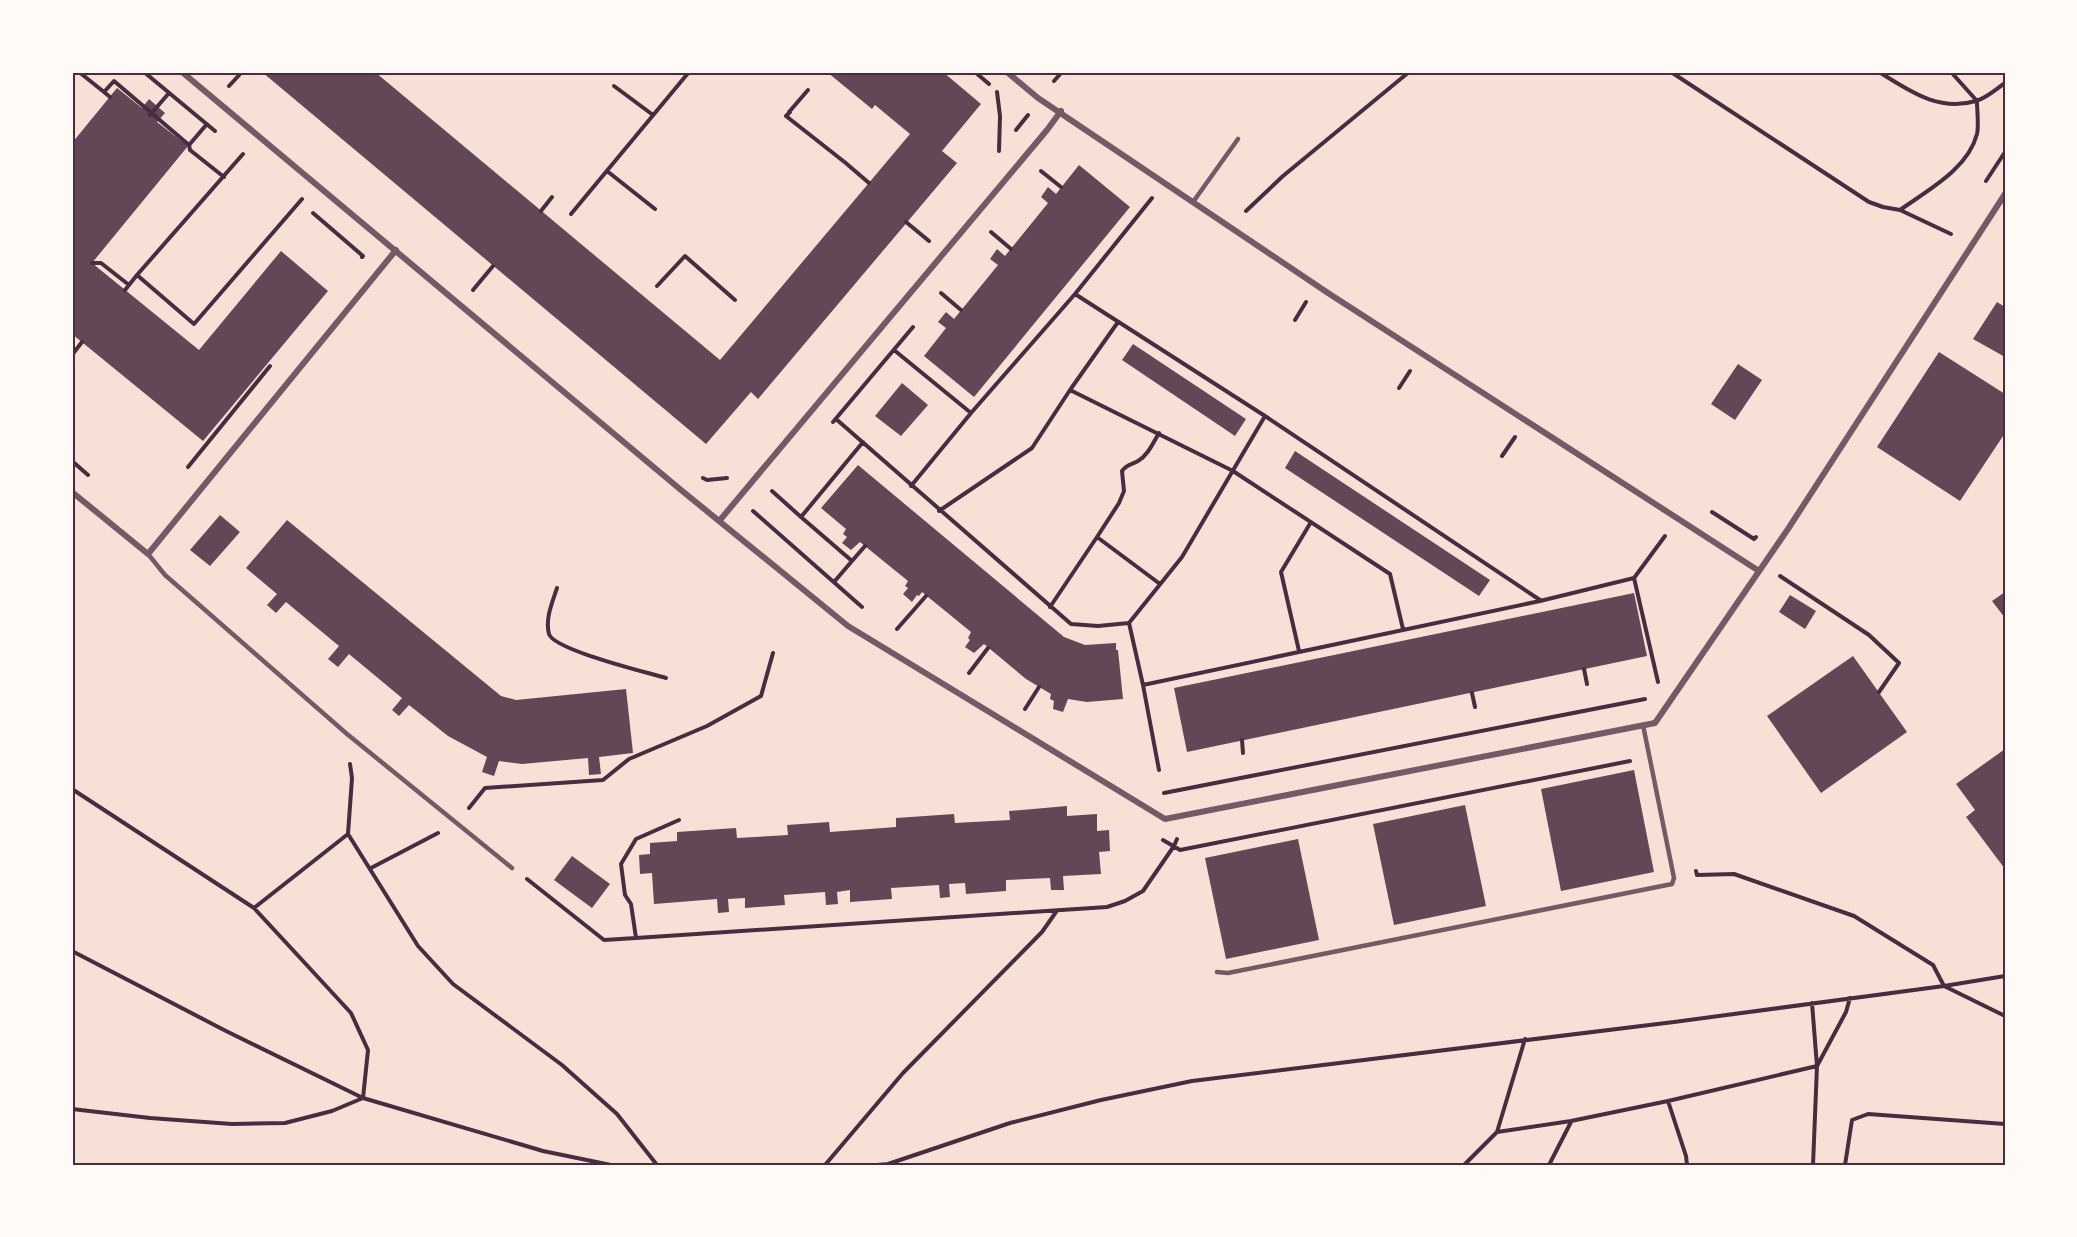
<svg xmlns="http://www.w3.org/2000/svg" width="2077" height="1237" font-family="Overpass,sans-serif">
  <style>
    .building { fill: #644757 }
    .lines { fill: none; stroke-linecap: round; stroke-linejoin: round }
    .path { stroke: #4a2c40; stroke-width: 4 }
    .service { stroke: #755966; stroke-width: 4.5 }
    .minor { stroke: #755966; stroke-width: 6 }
    .neatline { fill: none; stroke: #4a2c40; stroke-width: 2 }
  </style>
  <rect width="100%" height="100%" fill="#f7e1d7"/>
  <path class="building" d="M262,72H375L720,360L910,134L875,105L872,109L827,72H943L981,104L942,151L957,163L758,399L751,392L706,444Z
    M117,88L142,108L149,99L165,113L157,122L188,146L92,263L199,350L281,251L328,291L203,441L72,334V143Z
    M1079,165L1130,207L974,397L924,356L946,328L938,322L946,312L954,319L998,265L990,259L997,249L1005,256L1048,203L1041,197L1048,187L1056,194Z
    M1997,302L2005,307V357L1973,339Z
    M1133,344L1246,419L1235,436L1122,360Z
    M1939,352L2005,394V433L1960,501L1877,447Z
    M1738,364L1762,380L1735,420L1711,404Z
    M902,383L928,405L901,436L875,416Z
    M1295,451L1490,580L1479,596L1285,468Z
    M858,465L1064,637L1085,645L1116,643V650H1118L1123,699L1087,702L1068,699L1063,712L1053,709L1054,701L1050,699L1051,694L1026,679L984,644L974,653L965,647L970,640L968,638L971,632L922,592L919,596L917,595L912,602L903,594L908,588L905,586L908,581L860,542L851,550L842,543L847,537L843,534L846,529L821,508Z
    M220,515L240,532L210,566L190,550Z
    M287,520L501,696L516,700L626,689L633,753L599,757L601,774L589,775L588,758L522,764L499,761L494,776L482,772L487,757L448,736L409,705L399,716L392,710L402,698L349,654L338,667L328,659L339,646L286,602L276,613L267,605L277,594L246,568Z
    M2005,592V618L1992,601Z
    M1634,593L1647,656L1187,752L1174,688Z
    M1790,595L1816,611L1805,629L1779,612Z
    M1853,656L1907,732L1821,793L1767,716Z
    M2005,749V869L1966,817L1975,810L1956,784Z
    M1634,770L1654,872L1561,891L1541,789Z
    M1465,805L1486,906L1394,925L1373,824Z
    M1067,806V816L1097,814V831L1109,830L1110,851L1099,852L1101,874L1063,876L1064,890H1051L1050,878L1006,880V891L966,894L965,883L949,884L950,897L940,898L939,885L891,888L892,899L850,902V890L837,892L838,904L826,905L825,892L784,895L785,905L745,908V898L728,899L729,912L718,913L717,899L654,904L652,873L640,874L639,855L650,854V843L677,841V832L736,828L737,838L788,835L787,825L829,822L830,832L896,827V818L954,814L955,823L1010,820L1009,811Z
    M1298,839L1319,940L1226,959L1205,858Z
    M572,856L610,884L592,908L554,880Z"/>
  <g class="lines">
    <path class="path" d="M79,72L104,92
      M144,72L215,131
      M975,72L989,84
      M1671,72L1869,202L1883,207L1900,210
      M1879,72C1910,91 1938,112 1976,101C1987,98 1996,89 2005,83
      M1929,72H1940
      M1951,72L1977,101C1977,111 1979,125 1977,134C1968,169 1928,190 1900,210L1951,234
      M1054,81L1062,72
      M229,86L242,72
      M614,86L653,115
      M997,92L1000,116L999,151
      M110,97L104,92L114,81L189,145L190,150L224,177
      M789,112L808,90
      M790,112L786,116L847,164
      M150,115L169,93
      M1016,130L1028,115
      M189,145L207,124
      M243,154L137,275L194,324L302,199
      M848,165L869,183
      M607,171L655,209
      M1041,171L1061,187
      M1986,181L2005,152
      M541,211L552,197
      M1246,211L1283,176L1409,72
      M313,213L363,256L362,257
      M571,214L689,72
      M906,222L929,241
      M991,232L1011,249
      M92,263H101L129,285
      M657,286L685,256L735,300
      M125,290L137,275
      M473,290L493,266
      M941,293L961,310
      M1075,294L1265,416L1540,600
      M1295,320L1306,302
      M894,350L971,413L1075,294L1152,198
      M72,355L82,342
      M1399,388L1410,371
      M1070,390L1233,471L1390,574L1403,629
      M836,419L1071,624L1098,626L1129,623
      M833,422L913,327
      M1502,456L1515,437
      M72,461L88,475
      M188,467L270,366
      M703,478L707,480L727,478
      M911,486L971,413
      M772,491L801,517L863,442
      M753,511L862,607
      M939,511L1032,448L1070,390L1118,322
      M1712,512L1754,539L1756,537
      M801,517L852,561L834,582
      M1097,537L1119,503L1124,491L1122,471C1127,464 1131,465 1138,461C1148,455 1153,443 1159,433
      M852,561L865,546
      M1780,576L1869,635L1899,663L1879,692
      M1634,578L1658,682
      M557,588C552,603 545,619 549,634C554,650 646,672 666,678
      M1050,607L1097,537L1160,584
      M897,629L926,596
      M1299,651L1281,572L1311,522
      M1584,669L1587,684
      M969,673L988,648
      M1143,685L1129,623L1182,557L1265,416
      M1472,693L1475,707
      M1025,709L1039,687
      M1242,740L1243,753
      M350,764L352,778L348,834L418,946L453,984L562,1065L617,1114L657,1165
      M1159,770L1143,685L1540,601L1634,578L1665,536
      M72,789L254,908L303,961L351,1013L368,1050L363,1098L332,1111L285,1123L232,1124L150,1118L72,1109
      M1164,793L1645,699
      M469,808L485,788L603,780L629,759L707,726L761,696L773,653
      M1163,840L1180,850L1630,761
      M371,868L438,833
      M1696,871L1697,875L1734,874L1854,916L1933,965L1944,986L2005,1016
      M527,879L604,940L636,938L1107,907L1125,901L1143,891L1174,846L1177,839
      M254,908L348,834
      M636,938L631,904L625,895L621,864L636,839L679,820
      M72,951L226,1031L363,1098L543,1151L611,1165
      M1812,1003L1817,1066L1813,1165
      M1668,1101L1686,1156L1687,1165
      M1497,1132L1525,1039
      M825,1165L903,1073L1042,932L1056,912
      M877,1165L888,1164L1010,1123L1101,1100L1192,1081L1674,1022L1944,986L2005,976
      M1464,1165L1497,1132L1571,1121L1668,1101L1817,1066L1846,1012L1850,998
      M1549,1165L1571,1122
      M1845,1165L1852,1120L1868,1114L2005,1124"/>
    <path class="service" d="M1193,202L1238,139
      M148,554L165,575L347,734L512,868
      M1217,972L1228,973L1672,884L1674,878L1643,725"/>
    <path class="minor" d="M182,72L681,490L848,626L1165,819L1655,723L1788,529L2005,194
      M1007,72L1038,98L1328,293L1759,571
      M72,492L148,554L396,250
      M720,520L1047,130L1061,111"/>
  </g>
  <rect width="2077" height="1237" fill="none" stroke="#fffaf5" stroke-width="147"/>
  <rect x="74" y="74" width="1930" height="1090" class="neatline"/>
</svg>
